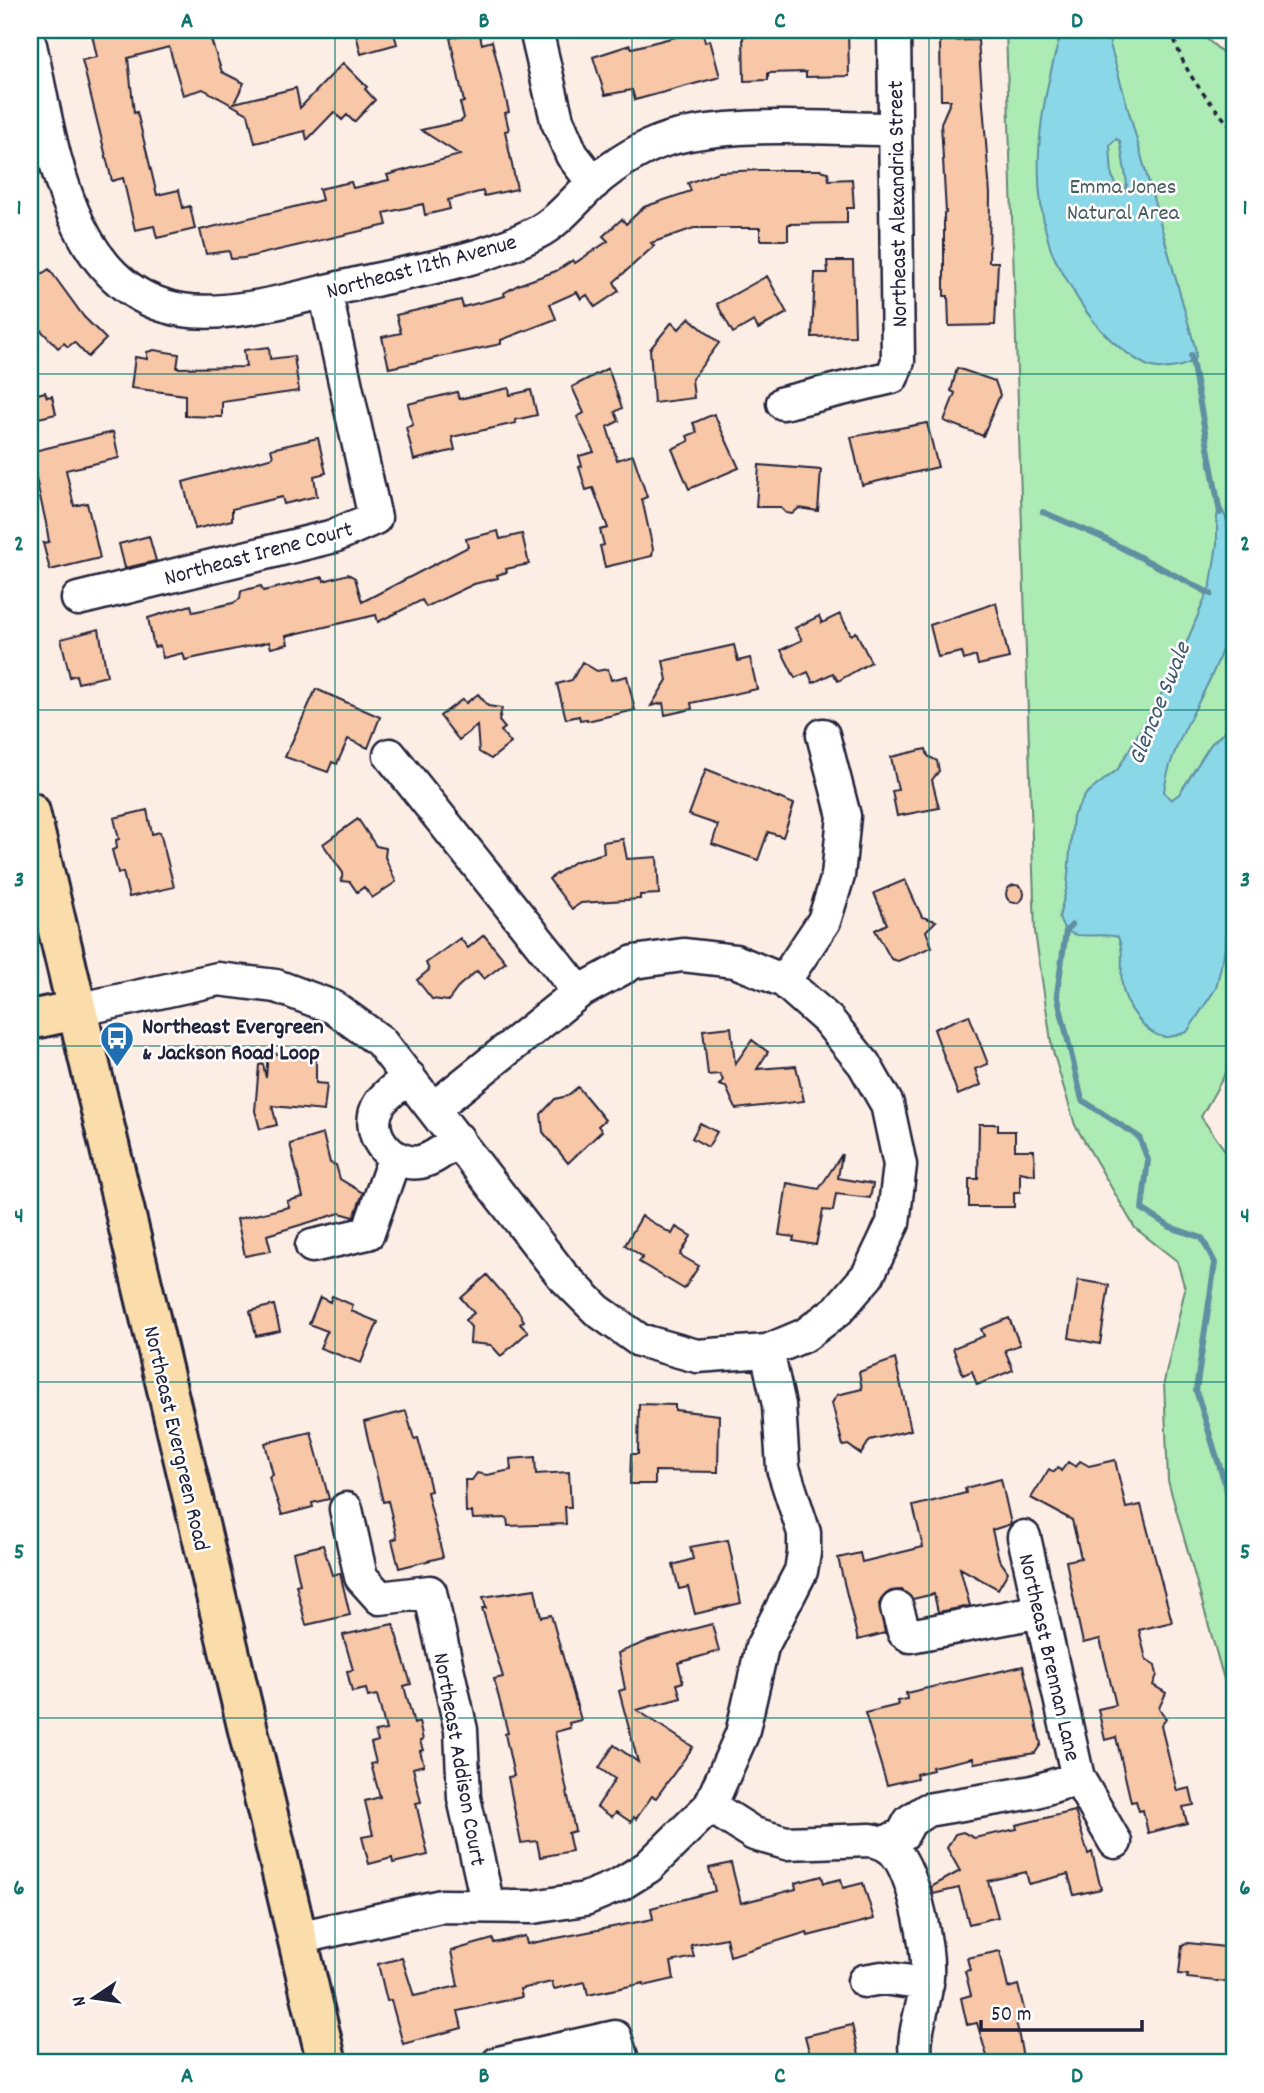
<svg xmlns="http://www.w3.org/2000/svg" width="1264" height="2093" font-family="Dekko,sans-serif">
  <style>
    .green { fill: #acebb3; stroke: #678677; stroke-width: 2 }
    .water { fill: #89d7e7; stroke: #608fa2; stroke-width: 2; fill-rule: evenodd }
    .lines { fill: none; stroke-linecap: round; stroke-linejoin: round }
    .stream { stroke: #608fa2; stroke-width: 6 }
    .building { fill: #f7c7a7; stroke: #22223b; stroke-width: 2 }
    .minor-casing { stroke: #22223b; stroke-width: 37 }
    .major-casing { stroke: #22223b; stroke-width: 44 }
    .path { stroke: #22223b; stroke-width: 3.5; stroke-dasharray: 5 5; stroke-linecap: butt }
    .minor { stroke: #fff; stroke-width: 32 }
    .major { stroke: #faddab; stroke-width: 38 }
    .grid { fill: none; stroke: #0f766e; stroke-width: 2; stroke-opacity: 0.55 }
    .labels { text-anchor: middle; stroke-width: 5; stroke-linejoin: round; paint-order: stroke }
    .park-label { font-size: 23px; fill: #4b5e5f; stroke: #fff }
    .street-label { font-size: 23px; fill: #22223b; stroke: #fff }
    .poi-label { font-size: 23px; font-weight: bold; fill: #22223b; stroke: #fff; text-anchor: start }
    .water-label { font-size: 24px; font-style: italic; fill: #41586f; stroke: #fff }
    .neatline { fill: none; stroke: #0f766e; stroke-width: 2.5 }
    .grid-label { font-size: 23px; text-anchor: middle; font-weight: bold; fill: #0f766e }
  </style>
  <rect width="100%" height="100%" fill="#fdeee5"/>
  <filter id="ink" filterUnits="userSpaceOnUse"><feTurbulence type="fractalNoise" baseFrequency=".0143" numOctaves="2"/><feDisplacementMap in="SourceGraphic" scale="14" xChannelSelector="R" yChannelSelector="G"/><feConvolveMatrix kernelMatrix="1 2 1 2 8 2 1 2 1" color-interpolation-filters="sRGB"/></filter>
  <g filter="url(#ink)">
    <path class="green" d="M1006,30H1196L1234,62V1058L1201,1117L1234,1163V1715L1168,1481L1164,1382L1185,1289L1177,1261L1135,1228L1075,1125L1052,1048L1035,932Z"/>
    <path class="water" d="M1062,30H1106L1195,347L1196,357C1187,369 1159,371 1146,365C1113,348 1087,318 1070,285C1063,273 1054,260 1050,247C1028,175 1041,100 1062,30ZM1116,139L1120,141L1127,184L1125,191H1120L1112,176L1110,145Z
      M1220,506C1231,522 1230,544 1231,563C1231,589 1232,618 1224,643C1209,695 1171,738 1164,792L1171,800L1179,794L1211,744L1234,723V879L1225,948L1216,988L1187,1032C1181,1034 1172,1037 1166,1037C1145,1036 1125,1004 1122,985C1120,967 1125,953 1118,937C1097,930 1066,947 1059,917L1067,886L1073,816L1086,794L1118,769L1175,670L1211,584L1217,544V516Z"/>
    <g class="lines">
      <path class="stream" d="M1191,355L1220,513
        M1043,512L1101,537L1211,594
        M1234,703L1227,713L1234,729
        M1072,925L1066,931L1057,994L1082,1100L1139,1137L1148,1160L1142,1209L1170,1227L1202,1238L1215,1263L1196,1390L1234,1513"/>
    </g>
    <path class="building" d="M91,30H213L214,36L210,37L222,72L244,83L234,103L296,88L300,108L343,63L367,87L365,89L375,100L354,122L347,115L342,120L334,112L307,140L305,131L255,143L248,114L203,89L183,95L169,47L128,58L134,113L137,112L157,195L179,190L183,208L190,206L195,229L157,238L154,226L135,230L123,178L112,181L82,60L97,57Z
      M355,30H393L397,44L361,54Z
      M702,30L705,42L710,40L720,77L635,100L632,90L605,95L593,57L630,45L632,48Z
      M826,30H848L849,76L806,77V72L768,73V80L744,81L743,36H755V32L826,33Z
      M479,31L482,44L492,41L498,65L509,112L505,113L509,130L505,131L517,189L484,196L483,191L448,200L450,209L425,215L423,204L384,213L387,225L244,258L231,259L229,251L206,254L200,230L322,200L319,189L351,182L353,188L389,180L387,175L460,155L421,130L461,121L464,118L460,103L464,102L450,38Z
      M978,40L990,194L989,262H998L995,325L949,326L948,296H944V213H946L941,123L951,100H941L940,41Z
      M761,170H820L828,172L829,180L852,179L854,208H847V223L788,224V240H760V228H694L651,243L654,246L614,282L619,291L595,307L587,295L581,299L577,292L550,304L556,319L501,340V344L389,368L382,337L401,333L396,315L461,300L463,307L505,296L504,293L518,285L556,271L573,260L575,263L608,241L603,236L622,219L626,224L644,207L691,191L688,183L718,172Z
      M30,260L40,275L49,269L84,317L106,339L88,357L74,342L68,347L64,343L58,348L30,319Z
      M827,261H853L855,336L812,337L815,273H828Z
      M767,276L787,313L758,329L754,321L733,333L717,304Z
      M689,318L719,343L692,379L694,398L654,403L650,349L672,322L679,329Z
      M269,347L270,359L294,356L299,391L222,402V417L185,416V395L131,388L135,357L147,359V352L154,350L179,354L177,368L246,367L244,350Z
      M608,368L622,408L615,412L619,421L607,427L617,460L633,455L647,497L642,499L653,549L652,556L605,567L600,546L604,545L600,530L608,528L593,488L586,490L579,467L582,466L579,456L594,452L577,417L584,413L572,387Z
      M957,368L995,381L1000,395L983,436L944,421L955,393L951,391Z
      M509,388L510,395L531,390L537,415L515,420L516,423L452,437L455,450L414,460L406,427L413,425L408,404L457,392L459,399Z
      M45,392L47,397L52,396L56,414L30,420V396Z
      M714,414L739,468L689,489L672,449L689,441L687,436L697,432L693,423Z
      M927,423L938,467L862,485L851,437Z
      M113,432L119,458L66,470L74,506L87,503L100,558L50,570L43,543L49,542L46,523L30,452Z
      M318,438L326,473L314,476L317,496L284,504L282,497L232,509V520L195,529L183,482L273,457L271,449Z
      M759,465L821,470L818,511L799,508L792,514L786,513L780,507H756Z
      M498,531L500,539L522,534L529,564L506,569L507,572L497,575L498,578L474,584L426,607L422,600L378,622L376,615L286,636L288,644L271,648L269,642L185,660L183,653L163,658L160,646L154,647L148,618L191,605L193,612L233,603L240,599L241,591L261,586L263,591L323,577L324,581L348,574L355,578L362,602L468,547L466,539Z
      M149,536L156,561L125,568L119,544Z
      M996,603L1009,658L978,665L976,656L964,660L962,652L938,657L930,625Z
      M840,614L851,635L856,632L871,662L838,681L833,673L813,683L808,672L795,678L781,650L802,640L795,628L819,616L822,623Z
      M99,629L107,676L78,683L76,675L70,677L61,639Z
      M734,645L738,661L750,658L757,689L691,703L692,709L665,715L663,703L651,706L667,680L663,661Z
      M582,662L597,671L608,669L611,680L627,676L635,710L587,721V719L580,720L579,716L566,719L557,684L572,680Z
      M316,689L380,717L368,748L348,739L337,764L332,762L328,772L285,757Z
      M478,694L488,706L502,708L499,721L505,728L501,731L511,743L491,759L479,752L477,726L459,740L440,716L463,699L466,703Z
      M926,749L928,756L937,761L939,771L932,780L939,808L897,816L892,791L898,790L891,757Z
      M706,769L794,804L783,837L768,832L758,860L712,844L718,825L689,815Z
      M147,810L152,834L160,832L174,887L129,897L123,872L118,873L112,850L117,848L116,840L119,839L114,818Z
      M358,819L376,846L386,848L385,857L396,882L372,898L364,887L357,892L350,882L341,881L343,873L323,844Z
      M623,839L627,859L657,857L659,894L640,895V899L581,903L572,909L549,879L574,862L604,853L603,842Z
      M905,880L922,917L936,921L926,931L932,947L898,961L891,959L875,930L887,924L874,893Z
      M1006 894a9 9 0 1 1 18 0a9 9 0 1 1-18 0Z
      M484,935L506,962L484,979L477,971L460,985L448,1001L432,999L417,980L429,970L426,963L460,938L468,948Z
      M969,1015L988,1064L975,1069L981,1085L958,1095L934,1029Z
      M731,1027L735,1064L752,1040L768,1052L757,1069L796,1066L804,1101L736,1109L726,1087L719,1085L723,1080L720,1074L708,1075L703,1030Z
      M268,1053L316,1057V1083L327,1084L324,1111L272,1106L277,1125L260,1129L255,1111L259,1065L263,1064L266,1078Z
      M578,1087L605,1120L598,1126L602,1131L568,1163L543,1132L541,1114L555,1099L567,1096Z
      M700,1123L717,1132L708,1147L692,1138Z
      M979,1124H998V1131H1015V1150H1034L1035,1175L1020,1172V1192H1014V1207H969V1179H978Z
      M323,1134L330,1163L336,1165L340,1179L363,1193L354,1217L340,1213L267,1235L271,1251L245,1256L237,1219L289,1207L287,1201L303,1197L290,1144Z
      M842,1154L838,1178L873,1184L870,1198L836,1194L833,1211L823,1210L816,1245L793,1241L794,1237L779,1235L787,1183L819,1189Z
      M642,1216L672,1234L676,1227L691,1236L680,1255L699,1266L684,1289L639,1262L643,1257L625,1245Z
      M487,1275L519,1312L524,1321L520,1324L528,1332L501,1356L491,1345L470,1343L471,1327L465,1320L474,1313L461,1298Z
      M1078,1280L1109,1285L1100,1344L1069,1338Z
      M332,1296L353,1305L351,1311L378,1322L361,1363L320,1348L327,1331L309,1324L320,1297L330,1302Z
      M274,1305L280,1331L256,1336L250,1311Z
      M1009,1318L1020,1345L1005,1350L1013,1370L977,1385L972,1371L963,1375L953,1348L984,1336L981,1329Z
      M895,1359L911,1430L870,1440L861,1454L848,1445L843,1446L832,1403L837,1395L862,1389L859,1372Z
      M639,1404L675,1405V1410L719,1415L718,1472L655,1471V1484H630L631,1454H638Z
      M406,1411L414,1439L418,1438L424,1460L431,1491L427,1492L443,1557L399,1568L392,1540L397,1538L388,1501L383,1502L364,1422Z
      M311,1432L329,1499L312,1503L313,1507L282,1515L269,1477L273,1475L265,1443Z
      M535,1457L536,1474L569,1472L571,1507H565L566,1524L508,1526L507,1518L473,1519L472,1512H466L465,1480H472L477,1473L487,1475L511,1470L510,1459Z
      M1115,1460L1126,1508L1141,1505L1172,1622L1139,1630L1146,1659L1155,1665L1157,1675L1153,1685L1166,1693L1159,1708L1166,1719L1161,1726L1177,1791L1190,1788L1194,1805L1183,1807L1187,1823L1148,1833L1143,1810L1139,1811L1136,1801L1131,1802L1116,1737L1105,1740L1098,1709L1116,1705L1100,1639L1083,1643L1078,1620L1066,1561L1081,1558L1072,1520L1031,1498L1049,1469L1054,1472L1058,1468L1061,1471L1068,1462L1076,1467L1080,1461L1089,1466Z
      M1001,1479L1011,1524L992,1530L999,1559L1008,1572L998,1589L960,1568L970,1606L938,1612L934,1594L913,1599L902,1590L891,1591L883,1596L879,1604L885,1633L858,1640L838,1558L860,1553L862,1562L923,1547L913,1506L966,1493L965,1488Z
      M728,1540L741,1603L695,1614L688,1587L679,1589L673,1565L693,1559L690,1547Z
      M323,1545L332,1575L340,1573L350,1615L306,1625L296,1585L300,1584L293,1552Z
      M535,1589L541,1617L551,1615L581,1720L569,1723L570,1728L555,1732L575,1831L568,1833L572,1851L540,1857L537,1841L521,1843L508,1777L514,1776L505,1734L508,1733L494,1679L503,1677L482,1608H486L483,1597Z
      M393,1624L411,1684L404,1686L414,1724L419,1722L423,1740L420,1741L423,1750L420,1751L424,1765L413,1768L421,1802L416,1803L428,1855L393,1863L392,1858L369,1864L362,1837L373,1835L365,1801L380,1797L371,1764L376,1763L371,1743L378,1741L375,1732L386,1730L377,1695L368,1697L366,1689L352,1692L347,1671L353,1670L343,1635Z
      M712,1624L719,1651L678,1663L683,1682L677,1684L681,1698L637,1710L693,1747L656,1798L652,1796L636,1819L634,1817L631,1822L616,1812L612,1817L597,1807L615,1779L599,1768L614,1745L638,1762L619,1691L625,1689L618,1653L648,1641Z
      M1023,1666L1041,1744L1035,1753L974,1763L973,1758L932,1767L933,1770L916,1774L917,1778L887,1785L865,1713L898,1705L897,1701L907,1699L906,1693Z
      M1075,1811L1088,1854L1092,1852L1101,1889L1074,1895L1068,1874L1029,1884L1026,1872L988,1881L998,1917L969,1924L959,1888L933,1894L931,1887L960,1871L947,1848L955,1834L963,1832L974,1838L1017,1829L1016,1825Z
      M731,1863L741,1903L796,1889L795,1883L822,1876L824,1883L841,1879L843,1888L863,1883L874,1919L808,1936L807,1932L730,1956L726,1938L691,1945L694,1957L671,1962L674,1979L644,1986V1983L588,1995L585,1982L554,1989L552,1982L520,1989L522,1997L458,2011L462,2028L403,2044L391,2000L387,2001L378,1964L402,1958L414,1996L458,1986L451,1951L493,1939L494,1943L525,1936L527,1944L653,1919L651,1908L715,1891L709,1868Z
      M1188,1943L1234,1948V1983L1187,1978L1188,1975L1179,1974L1182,1945Z
      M1000,1951L1008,1988L1018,1985L1025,2013L1015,2015L1023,2058L989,2063L977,2023L967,2025L961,1998L971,1995L965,1971L970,1970L967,1958Z
      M852,2025L861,2063H812L805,2036Z"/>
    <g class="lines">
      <g class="minor-casing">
        <path id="minor" d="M536,30L557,120L572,155L594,183
          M30,45C52,139 64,290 182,310C230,318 296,298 343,287C406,272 477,263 536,233C558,222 575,200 593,183C615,164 640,148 668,139C734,120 824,129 895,129
          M783,403L892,377L898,361L894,30
          M78,599L334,536L375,518L325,291
          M390,755L579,992
          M784,981L824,921L838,876L844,816L823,735
          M77,1010L218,979L276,986L333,1007L380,1041L562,1275L597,1310L639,1340L697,1356L767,1351L805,1335L838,1310L868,1275L893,1223L900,1165L887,1104L864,1064L828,1020L784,981L735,961L683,955L634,962L579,992L434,1108
          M409,1077C400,1085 387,1093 380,1103C362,1131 390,1167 420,1162C435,1159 446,1148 458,1139
          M312,1246L368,1233L394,1159
          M346,1509L361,1577L380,1598L430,1592L461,1730L464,1798L488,1906
          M1024,1537L1078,1778L1115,1842
          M897,1608L904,1632L910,1636L1041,1611
          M710,1806L754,1834L786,1843L871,1840C883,1843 891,1846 898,1856C915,1881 929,1947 927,1977C926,2006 910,2034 917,2063
          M885,1843L903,1834L910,1821L927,1810L1033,1792L1078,1778
          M297,1938L441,1906L533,1907L585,1899L619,1885L648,1867L710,1806L742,1734L762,1647L801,1571L804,1553V1533L783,1468L779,1405L767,1351
          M864,1981L882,1978L927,1984
          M498,2063L615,2037L623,2063"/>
      </g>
      <g class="major-casing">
        <path id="major" d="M30,812L327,2063
          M30,1020L77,1010"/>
      </g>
      <path class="path" d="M1172,30C1183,75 1206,96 1234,131"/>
      <use href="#minor" class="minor"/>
      <use href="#major" class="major"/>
    </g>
  </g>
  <path class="grid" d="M335,30V2063M632,30V2063M929,30V2063M30,374H1234M30,710H1234M30,1046H1234M30,1382H1234M30,1718H1234"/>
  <defs>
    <g id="bus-pin" transform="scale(1.75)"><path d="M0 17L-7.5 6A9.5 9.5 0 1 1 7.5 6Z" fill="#1f6fb2" stroke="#fff"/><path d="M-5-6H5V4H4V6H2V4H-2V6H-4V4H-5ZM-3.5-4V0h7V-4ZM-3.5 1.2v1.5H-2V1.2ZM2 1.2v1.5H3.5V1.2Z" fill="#fff"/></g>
  </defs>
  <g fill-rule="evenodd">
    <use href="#bus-pin" x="117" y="1038"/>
  </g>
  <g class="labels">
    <g class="park-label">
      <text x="1123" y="193">Emma Jones<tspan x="1123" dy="26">Natural Area</tspan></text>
    </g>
    <g class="street-label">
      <text transform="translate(896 204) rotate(-91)" y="8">Northeast Alexandria Street</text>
      <text transform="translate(421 265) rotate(-15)" y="8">Northeast 12th Avenue</text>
      <text transform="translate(258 552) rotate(-15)" y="8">Northeast Irene Court</text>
      <text transform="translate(178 1438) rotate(77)" y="8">Northeast Evergreen Road</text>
      <text transform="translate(1051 1657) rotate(77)" y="8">Northeast Brennan Lane</text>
      <text transform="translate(461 1759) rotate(80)" y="8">Northeast Addison Court</text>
    </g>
    <g class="poi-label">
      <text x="142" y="1033">Northeast Evergreen<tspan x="142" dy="26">&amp; Jackson Road Loop</tspan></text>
    </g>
    <g class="water-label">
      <text transform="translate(1158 703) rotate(-68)" y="8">Glencoe Swale</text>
    </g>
  </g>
  <rect width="1264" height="2093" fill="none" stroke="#fff" stroke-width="77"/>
  <g transform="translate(94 1998) rotate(257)" stroke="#ffffff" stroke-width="5" paint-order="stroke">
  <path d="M0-5L12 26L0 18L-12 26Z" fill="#22223b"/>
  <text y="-10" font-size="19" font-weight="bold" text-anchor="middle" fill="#22223b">N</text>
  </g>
  <path d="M981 2020v10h161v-10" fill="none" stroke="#22223b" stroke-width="3.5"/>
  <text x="991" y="2020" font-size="21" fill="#22223b" stroke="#ffffff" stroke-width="5" paint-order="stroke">50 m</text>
  <rect x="38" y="38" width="1188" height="2016" class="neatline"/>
  <g class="grid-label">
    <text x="187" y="27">A</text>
    <text x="484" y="27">B</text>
    <text x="780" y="27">C</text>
    <text x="1077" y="27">D</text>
    <text x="19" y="214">1</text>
    <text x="1245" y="214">1</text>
    <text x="19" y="550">2</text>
    <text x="1245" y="550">2</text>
    <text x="19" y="886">3</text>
    <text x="1245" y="886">3</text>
    <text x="19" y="1222">4</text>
    <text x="1245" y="1222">4</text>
    <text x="19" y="1558">5</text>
    <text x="1245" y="1558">5</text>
    <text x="19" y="1894">6</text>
    <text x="1245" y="1894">6</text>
    <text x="187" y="2082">A</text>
    <text x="484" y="2082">B</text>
    <text x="780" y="2082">C</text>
    <text x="1077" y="2082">D</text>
  </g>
</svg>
